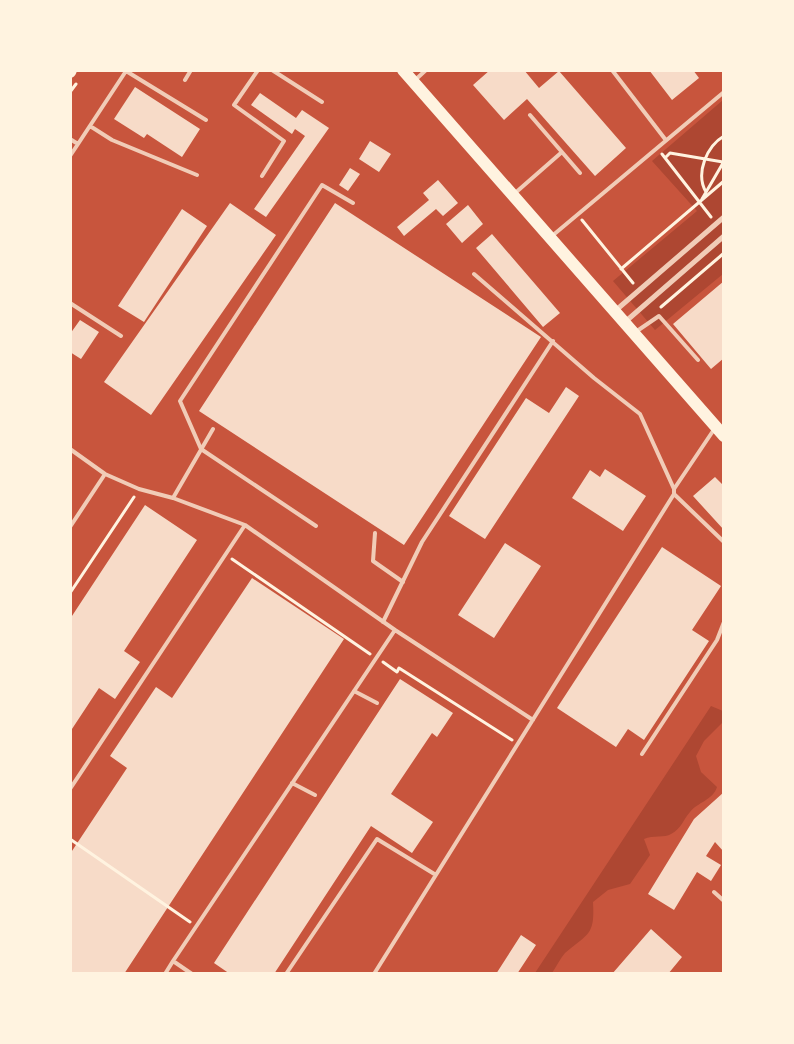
<svg xmlns="http://www.w3.org/2000/svg" width="794" height="1044" font-family="Manrope,sans-serif">
  <style>
    .green { fill: #ae4732 }
    .building { fill: #f7dbc8 }
    .lines { fill: none; stroke-linecap: round; stroke-linejoin: round }
    .path { stroke: #fff3e0; stroke-width: 3 }
    .service { stroke: #f1ccb7; stroke-width: 4 }
    .pedestrian { stroke: #f1ccb7; stroke-width: 5 }
    .secondary { stroke: #fff3e0; stroke-width: 12 }
    .primary { stroke: #fff3e0; stroke-width: 12 }
  </style>
  <rect width="100%" height="100%" fill="#c8553d"/>
  <path class="green" d="M723,100V274L655,330L613,281L697,211L652,161Z
    M711,706L723,711V722L704,741L696,756L701,772L717,787C713,800 698,802 690,812C683,820 681,829 671,834C665,838 653,835 644,839L650,855L630,884L608,890L593,902C595,936 588,933 565,953C560,959 556,967 552,973H535Z"/>
  <path class="building" d="M490,70H524L539,88L559,71L626,148L595,176L527,99L504,120L473,85Z
    M649,70H693L699,78L672,100Z
    M135,87L200,129L182,157L147,134L144,138L114,119Z
    M260,93L296,118L302,110L329,128L266,217L254,209L305,136L295,129L292,134L251,105Z
    M370,141L391,154L379,172L359,159Z
    M350,168L360,174L348,191L339,185Z
    M438,180L458,203L443,216L436,209L404,236L397,227L429,200L423,193Z
    M230,203L276,235L151,415L104,382Z
    M335,203L541,337L404,545L199,411Z
    M468,205L483,224L462,243L446,224Z
    M182,209L207,226L144,322L118,306Z
    M492,234L560,313L543,327L476,248Z
    M724,281V358L711,369L673,324Z
    M80,320L99,332L81,359L70,352V334Z
    M566,387L579,396L485,539L449,516L526,398L549,413Z
    M605,469L646,496L623,531L572,498L590,470L600,477Z
    M715,477L724,486V530L693,496Z
    M145,505L197,540L124,651L140,662L115,699L99,688L70,732V619Z
    M505,543L541,566L494,638L458,615Z
    M662,547L721,586L692,630L709,641L644,740L628,729L616,747L557,708Z
    M252,578L344,639L124,974H70V854L127,768L110,756L156,687L172,698Z
    M400,679L453,713L437,737L432,733L391,794L433,822L412,853L371,826L274,974H230L214,963Z
    M724,792V852L715,842L706,856L721,865L711,881L697,872L674,910L648,894L694,819Z
    M651,929L682,957L668,974H612Z
    M521,935L536,945L517,974H496Z"/>
  <g class="lines">
    <path class="path" d="M70,92L76,84
      M662,154L711,217
      M665,158L670,153L723,162
      M706,192C695,173 707,146 724,136
      M702,199L723,163
      M582,220L633,283
      M621,269L724,181
      M661,307L724,253
      M232,559L370,654
      M70,593L134,497
      M383,662L397,672L399,668L512,740
      M70,839L190,922"/>
    <path class="service" d="M258,70L234,105L284,141L262,176
      M272,70L322,102
      M612,70L665,139
      M185,80L191,70
      M414,81L426,70
      M530,115L580,173
      M90,126L112,140L197,175
      M70,139L78,144L126,71L206,120
      M70,156L78,144
      M514,194L562,152
      M552,236L724,92
      M474,274L594,378L640,414L674,489
      M70,303L121,336
      M637,331L659,316L698,360
      M70,449L105,474L139,489L173,498L245,525L395,630L533,720
      M674,494L724,542
      M173,498L213,429
      M316,526L201,449L180,401L322,185L353,203
      M70,527L105,474
      M375,533L373,561L403,582
      M383,622L422,542L553,341
      M354,691L377,703
      M642,754L717,640L724,622
      M292,783L315,795
      M70,789L245,525
      M714,892L724,901
      M173,961L395,630
      M165,974L173,961L192,974
      M286,974L377,839L436,875
      M374,974L674,494V489L715,428"/>
    <path class="pedestrian" d="M615,311L724,217
      M625,322L724,236"/>
    <path class="secondary" d="M403,70L724,436"/>
    <path class="primary" d="M70,72L71,70"/>
  </g>
  <rect width="794" height="1044" fill="none" stroke="#fff3e0" stroke-width="144"/>
</svg>
